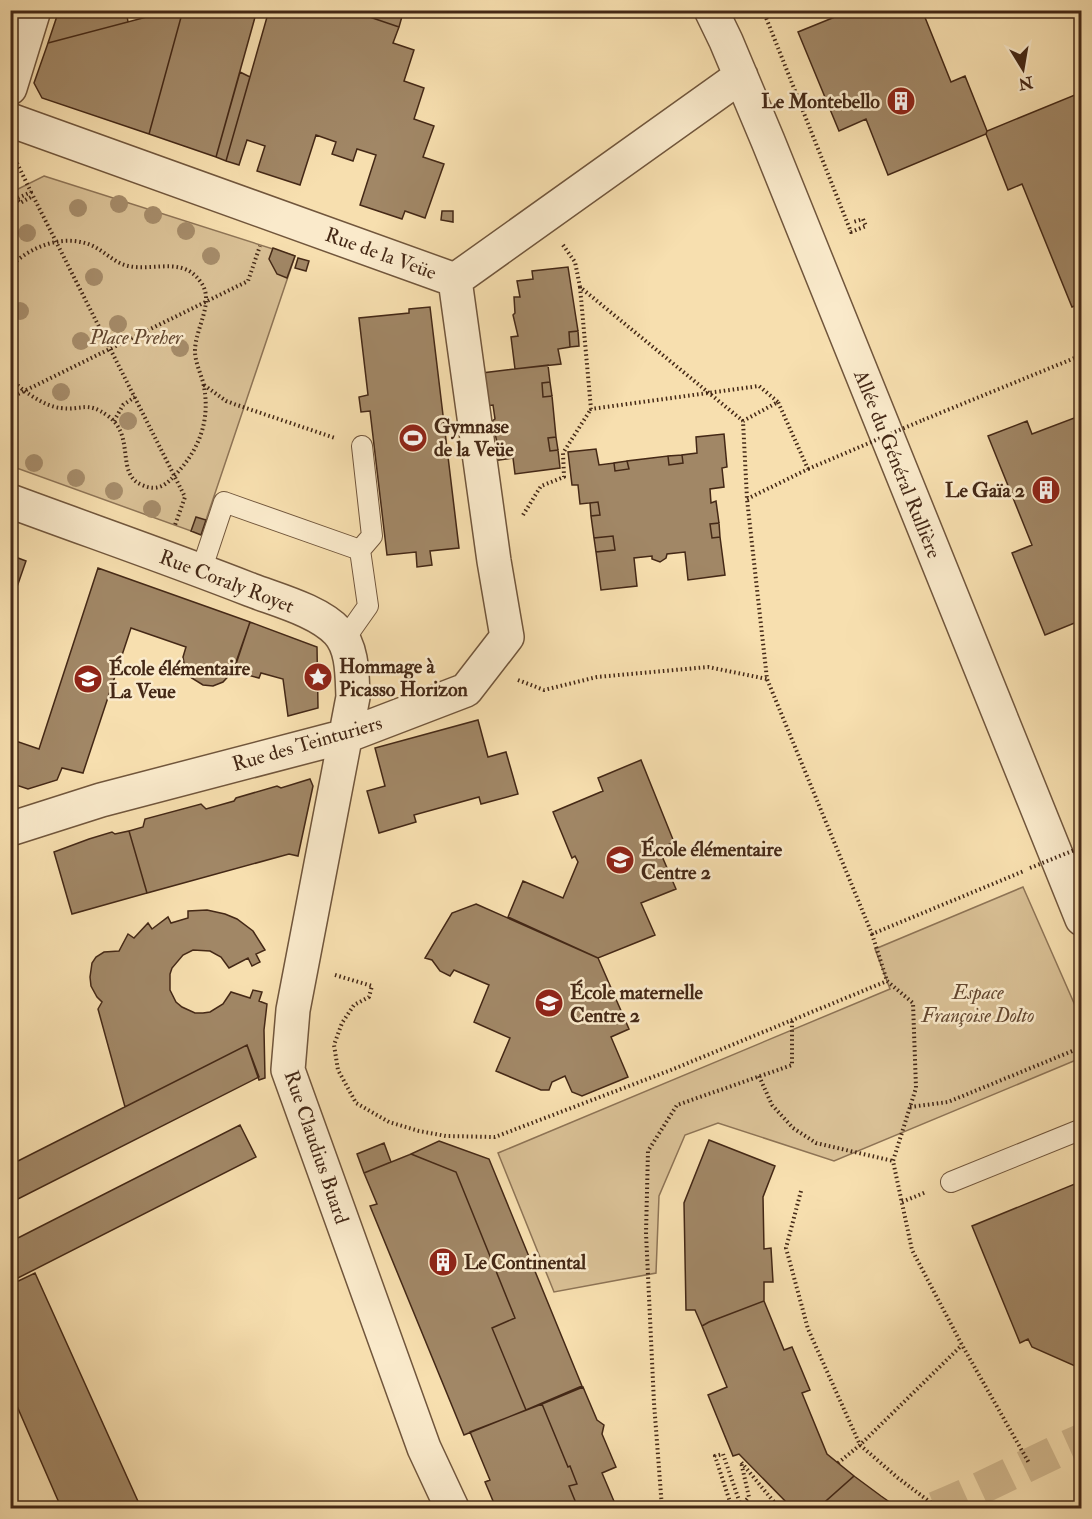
<svg xmlns="http://www.w3.org/2000/svg" width="1092" height="1519" font-family="'IM FELL Double Pica',serif">
  <style>
    .green { fill: #d9c095; stroke: #8e7456; stroke-width: 1.5 }
    .building { fill: #a18766; stroke: #442816; stroke-width: 1.5 }
    .lines { fill: none; stroke-linecap: round; stroke-linejoin: round }
    .street-tunnel { stroke: #d3ba90; stroke-width: 33; stroke-dasharray: 33 16; stroke-linecap: butt }
    .lane-casing { stroke: #71563c; stroke-width: 22 }
    .street-casing { stroke: #71563c; stroke-width: 36 }
    .path { stroke: #442816; stroke-width: 4; stroke-dasharray: 1.5 3; stroke-linecap: butt }
    .lane { stroke: #faeacb; stroke-width: 20 }
    .street { stroke: #faeacb; stroke-width: 33 }
    .path-bridge { stroke: #442816; stroke-width: 4; stroke-dasharray: 1.5 3; stroke-linecap: butt }
    .tree { fill: #a58b69 }
    .labels { text-anchor: middle; stroke-width: 5; stroke-linejoin: round; paint-order: stroke }
    .poi-label { font-size: 20px; font-weight: bold; fill: #442816; stroke: #faeacb; text-anchor: start }
    .street-label { font-size: 20px; fill: #442816; stroke: #faeacb }
    .park-label { font-size: 20px; font-style: italic; fill: #62462f; stroke: #faeacb }
  </style>
  <rect width="100%" height="100%" fill="#f7dfaf"/>
  <filter id="stains"><feTurbulence type="fractalNoise" baseFrequency=".00333" numOctaves="4"/><feColorMatrix values="0 0 0 0 .2 0 0 0 0 .09 0 0 0 0 .02 0 0 0 .5 -.17"/></filter>
  <radialGradient id="worn" r=".72"><stop offset=".6" stop-color="#630" stop-opacity="0"/><stop offset="1" stop-color="#630" stop-opacity=".3"/></radialGradient>
  <path class="green" d="M44,176L295,256L206,520L191,531L11,466L10,193Z
    M1023,887L1081,1019V1058L834,1161L718,1123L685,1135L659,1196L656,1273L554,1292L498,1153L890,989L875,949Z"/>
  <path class="building" d="M59,10H126L128,22L48,43Z
    M173,10H183L149,134L42,98L34,83L48,43Z
    M183,10H257L216,157L149,134Z
    M269,10H299L310,14L311,10H349L399,27L393,43L414,50L404,81L424,88L414,119L434,126L423,157L444,164L425,218L405,211L402,219L360,205L376,155L357,149L353,161L332,154L336,142L316,135L300,185L257,171L265,146L247,140L239,165L226,161Z
    M349,10H397L403,13L399,27Z
    M852,10H922L951,82L965,76L987,131L986,134L888,175L866,119L839,131L798,32Z
    M240,72L250,77L226,161L216,157Z
    M1082,92V303L1072,307L1022,184L1008,190L986,134L987,131Z
    M442,211H453V222L441,220Z
    M273,248L295,256L287,278L277,274L269,259Z
    M298,258L309,261L306,271L295,268Z
    M568,267L578,331L569,332L570,347L558,349L561,364L515,369L511,337L518,336L513,315L515,313L514,297H520L517,281L533,279L532,271Z
    M430,307L459,548L430,551L432,565L417,567L416,552L387,555L370,411L361,412L359,397L368,395L359,318L409,313V309Z
    M578,331L579,346L570,347L569,332Z
    M548,365L550,382L542,383L543,397L552,396L556,437L548,438L550,451L558,450L560,468L515,474L513,458L493,461L490,443L497,442L492,421L495,419L493,405L486,406L482,373Z
    M550,382L552,396L543,397L542,383Z
    M1082,415V620L1045,635L1012,553L1032,545L988,436L1027,421L1032,434Z
    M724,434L727,467L722,468L724,487L710,489L711,503L716,501L719,523L710,524L712,538L720,537L725,575L688,580L685,552L667,554L666,558L660,562L652,559V556L634,558L637,586L601,590L596,552L615,550L613,536L594,538L591,516L600,515L598,502L580,504L578,485H572L568,452L596,449L599,465L614,463L615,471L629,469L627,461L668,456L669,465L683,463L682,455L697,453L696,437Z
    M556,437L558,450L550,451L548,438Z
    M682,455L683,463L669,465L668,456Z
    M627,461L629,469L615,471L614,463Z
    M598,502L600,515L591,516L590,503Z
    M196,517L206,520L201,535L191,531Z
    M719,523L720,537L712,538L710,524Z
    M613,536L615,550L596,552L594,538Z
    M10,555L26,561L10,607Z
    M98,568L250,622L234,670L223,682L213,686L203,685L190,677L185,669L183,657L186,647L131,628L83,773L62,768L57,780L28,789L10,783V739L39,749Z
    M250,622L317,647L318,708L288,716L283,679L261,673L259,678L240,673L242,667L235,665Z
    M478,720L488,757L506,752L518,794L481,804L479,797L414,815L416,822L379,833L367,791L385,786L375,748Z
    M641,760L674,842L659,849L676,889L641,903L655,935L598,958L508,917L523,881L563,898L578,862L575,856L572,858L553,812L603,791L598,778Z
    M310,779L313,786L298,856L289,854L147,893L129,831L143,827L145,819L201,804L206,809L234,801L236,798L277,786L281,788Z
    M129,831L147,893L72,914L54,852L89,839L112,832L115,834Z
    M476,904L598,958L629,1029L611,1037L628,1077L582,1096L572,1092L565,1076L552,1082L549,1090H541L496,1071L510,1038L474,1022L489,985L454,970L450,976L440,971L432,960L425,958L452,913Z
    M207,910L225,914L237,919L253,931L265,950L256,954L260,962L252,966L248,958L229,968L221,957L210,951L193,950L183,955L172,968L170,974V990L176,1002L182,1007L195,1013H203L210,1012L223,1004L231,992L250,998L253,990L262,992L259,1001L267,1004L264,1030L265,1078L259,1080L247,1045L125,1107L98,1009L102,1002L97,997L91,986L90,977L92,963L96,957L104,952L119,951L128,934L134,938L148,923L152,929L168,917L171,923L188,918V911Z
    M247,1045L259,1077L10,1203V1165Z
    M240,1125L256,1157L10,1282V1242Z
    M709,1140L775,1166L763,1197L764,1249L771,1248L773,1282H764V1301L709,1322L702,1326L695,1310H686L684,1203Z
    M439,1141L489,1159L582,1386L526,1410L492,1328L515,1318L456,1172L411,1154Z
    M384,1143L391,1162L364,1173L357,1154Z
    M411,1154L456,1172L515,1318L492,1328L526,1410L464,1435L370,1206L377,1204L364,1173Z
    M1082,1181V1363L1075,1366L1032,1347L1028,1339L1020,1343L972,1226Z
    M35,1273L141,1508H66L64,1503L60,1505L10,1390V1285Z
    M764,1301L784,1350L792,1347L810,1390L802,1393L827,1454L854,1476L818,1508H792L739,1454L733,1456L708,1395L727,1387L702,1326L709,1322Z
    M583,1387L597,1420L604,1425L602,1434L616,1467L602,1473L616,1506L627,1504L632,1508H578L569,1486L577,1484L570,1466L568,1467L542,1404Z
    M542,1404L568,1467L570,1466L577,1484L569,1486L578,1508H496L485,1482L490,1480L470,1432Z
    M854,1476L881,1496L898,1508H818Z"/>
  <g class="lines">
    <path class="street-tunnel" d="M935,1508C985,1488 1032,1462 1082,1440"/>
    <g class="lane-casing">
      <path id="lane" d="M360,550L372,536L362,446
        M201,571L224,502L360,550L368,606L344,640
        M951,1182L1082,1129"/>
    </g>
    <g class="street-casing">
      <path id="street" d="M711,10L726,41L768,141L1082,919
        M10,88L34,10
        M10,120L455,280
        M455,280L741,76
        M10,501C91,531 172,559 251,590C277,600 319,611 338,632C353,648 352,676 353,697L293,1010L288,1070L424,1448L452,1508
        M10,829L101,800L346,736L466,690L507,637L494,561L455,280"/>
    </g>
    <path class="path" d="M763,10L851,232L866,226L863,219L853,222
      M17,163L31,192L18,198V201L20,203L33,196L185,497L175,525
      M563,245L575,262L580,287L743,421
      M10,267C30,246 65,233 93,246C101,250 108,256 116,261C143,278 179,252 200,281C216,301 195,328 195,351C195,361 200,372 203,382C211,417 201,447 177,473C166,485 158,492 142,485C115,474 136,436 108,416C86,400 82,411 61,408C45,407 21,390 10,378
      M580,287L591,409L759,386L778,402
      M204,385L226,401L237,405L335,438
      M10,398L248,281L260,246
      M923,420L1082,355
      M114,421L123,405L135,397
      M747,499L808,469L778,402L743,421L747,499L767,679L872,934L1024,871
      M523,515L541,486L564,477L563,453L591,409
      M518,680L544,690L597,677L708,667L767,679
      M872,934L887,981L913,1003L916,1088L893,1161L912,1250L962,1345L1029,1463
      M335,975L372,986L369,997L354,1005L342,1023L334,1045L338,1070L356,1103L389,1122L419,1131L446,1136L495,1137L671,1070L887,981
      M759,1076L772,1105L793,1128L816,1143L893,1161
      M910,1107L948,1102L1082,1047
      M801,1191L786,1248L808,1329L860,1445L898,1478L938,1508
      M902,1202L926,1192
      M838,1463L860,1445L962,1345
      M662,1508L654,1403L646,1233L648,1151L677,1105L792,1065V1020
      M732,1508L715,1456L723,1454L741,1506L749,1497L741,1462L779,1508
      M779,1508L786,1503"/>
    <use href="#lane" class="lane"/>
    <use href="#street" class="street"/>
    <path class="path-bridge" d="M808,469L923,420
      M1030,868L1082,847"/>
  </g>
  <g class="tree">
    <circle cx="119" cy="204" r="9"/>
    <circle cx="78" cy="208" r="9"/>
    <circle cx="153" cy="215" r="9"/>
    <circle cx="186" cy="231" r="9"/>
    <circle cx="27" cy="233" r="9"/>
    <circle cx="211" cy="256" r="9"/>
    <circle cx="94" cy="277" r="9"/>
    <circle cx="20" cy="311" r="9"/>
    <circle cx="118" cy="324" r="9"/>
    <circle cx="81" cy="341" r="9"/>
    <circle cx="180" cy="348" r="9"/>
    <circle cx="61" cy="392" r="9"/>
    <circle cx="128" cy="421" r="9"/>
    <circle cx="34" cy="463" r="9"/>
    <circle cx="76" cy="478" r="9"/>
    <circle cx="114" cy="491" r="9"/>
    <circle cx="152" cy="509" r="9"/>
  </g>
  <defs>
    <g id="building-disc" transform="scale(1.5)"><circle r="9.5" fill="#8f2418" stroke="#faeacb"/><path d="M-4-6H4V6H1V3H-1V6H-4ZM-2.5-4.3h1.7v1.8h-1.7ZM.8-4.3h1.7v1.8H.8ZM-2.5-1h1.7V.8h-1.7ZM.8-1h1.7V.8H.8Z" fill="#fff"/></g>
    <g id="stadium-disc" transform="scale(1.5)"><circle r="9.5" fill="#8f2418" stroke="#faeacb"/><path d="M0-5a6.5 5 0 1 0 0 10a6.5 5 0 1 0 0-10ZM-3.5-1.8h7v3.6h-7Z" fill="#fff"/></g>
    <g id="sight-disc" transform="scale(1.5)"><circle r="9.5" fill="#8f2418" stroke="#faeacb"/><path d="M0-6L1.8-2.2L6-1.7L2.9 1.2L3.7 5.4L0 3.3L-3.7 5.4L-2.9 1.2L-6-1.7L-1.8-2.2Z" fill="#fff"/></g>
    <g id="school-disc" transform="scale(1.5)"><circle r="9.5" fill="#8f2418" stroke="#faeacb"/><path d="M0-5L7-2L0 1L-7-2ZM-4 1L0 2.5L4 1V4Q0 6-4 4Z" fill="#fff"/></g>
  </defs>
  <g fill-rule="evenodd">
    <use href="#building-disc" x="901" y="101"/>
    <use href="#stadium-disc" x="413" y="438"/>
    <use href="#building-disc" x="1046" y="490"/>
    <use href="#sight-disc" x="318" y="677"/>
    <use href="#school-disc" x="88" y="679"/>
    <use href="#school-disc" x="620" y="860"/>
    <use href="#school-disc" x="549" y="1003"/>
    <use href="#building-disc" x="443" y="1262"/>
  </g>
  <g class="labels">
    <g class="poi-label">
      <text x="880" y="108" text-anchor="end">Le Montebello</text>
      <text x="434" y="433">Gymnase<tspan x="434" dy="23">de la Veüe</tspan></text>
      <text x="1025" y="497" text-anchor="end">Le Gaïa 2</text>
      <text x="339" y="673">Hommage à<tspan x="339" dy="23">Picasso Horizon</tspan></text>
      <text x="109" y="675">École élémentaire<tspan x="109" dy="23">La Veue</tspan></text>
      <text x="641" y="856">École élémentaire<tspan x="641" dy="23">Centre 2</tspan></text>
      <text x="570" y="999">École maternelle<tspan x="570" dy="23">Centre 2</tspan></text>
      <text x="464" y="1269">Le Continental</text>
    </g>
    <g class="street-label">
      <text transform="translate(381 253) rotate(20)" y="7">Rue de la Veüe</text>
      <text transform="translate(898 464) rotate(68)" y="7">Allée du Général Rullière</text>
      <text transform="translate(227 581) rotate(21)" y="7">Rue Coraly Royet</text>
      <text transform="translate(307 743) rotate(-16)" y="7">Rue des Teinturiers</text>
      <text transform="translate(317 1147) rotate(71)" y="7">Rue Claudius Buard</text>
    </g>
    <g class="park-label">
      <text x="136" y="344">Place Preher</text>
      <text x="978" y="999">Espace<tspan x="978" dy="23">Françoise Dolto</tspan></text>
    </g>
  </g>
  <rect width="1092" height="1519" fill="none" stroke="#f7dfaf" stroke-width="36"/>
  <rect x="12" y="12" width="1068" height="1495" fill="none" stroke="#442816" stroke-width="3"/>
  <rect x="18" y="18" width="1056" height="1483" fill="none" stroke="#442816" stroke-width="1.5"/>
  <g transform="translate(1023 69) rotate(169)" stroke="#faeacb" stroke-width="4.5" paint-order="stroke">
  <path d="M0-4.5L10 22L0 15L-10 22Z" fill="#442816"/>
  <text y="-9" font-size="16" font-weight="bold" text-anchor="middle" fill="#442816">N</text>
  </g>
  <rect width="100%" height="100%" filter="url(#stains)"/>
  <rect width="100%" height="100%" fill="url(#worn)"/>
</svg>
